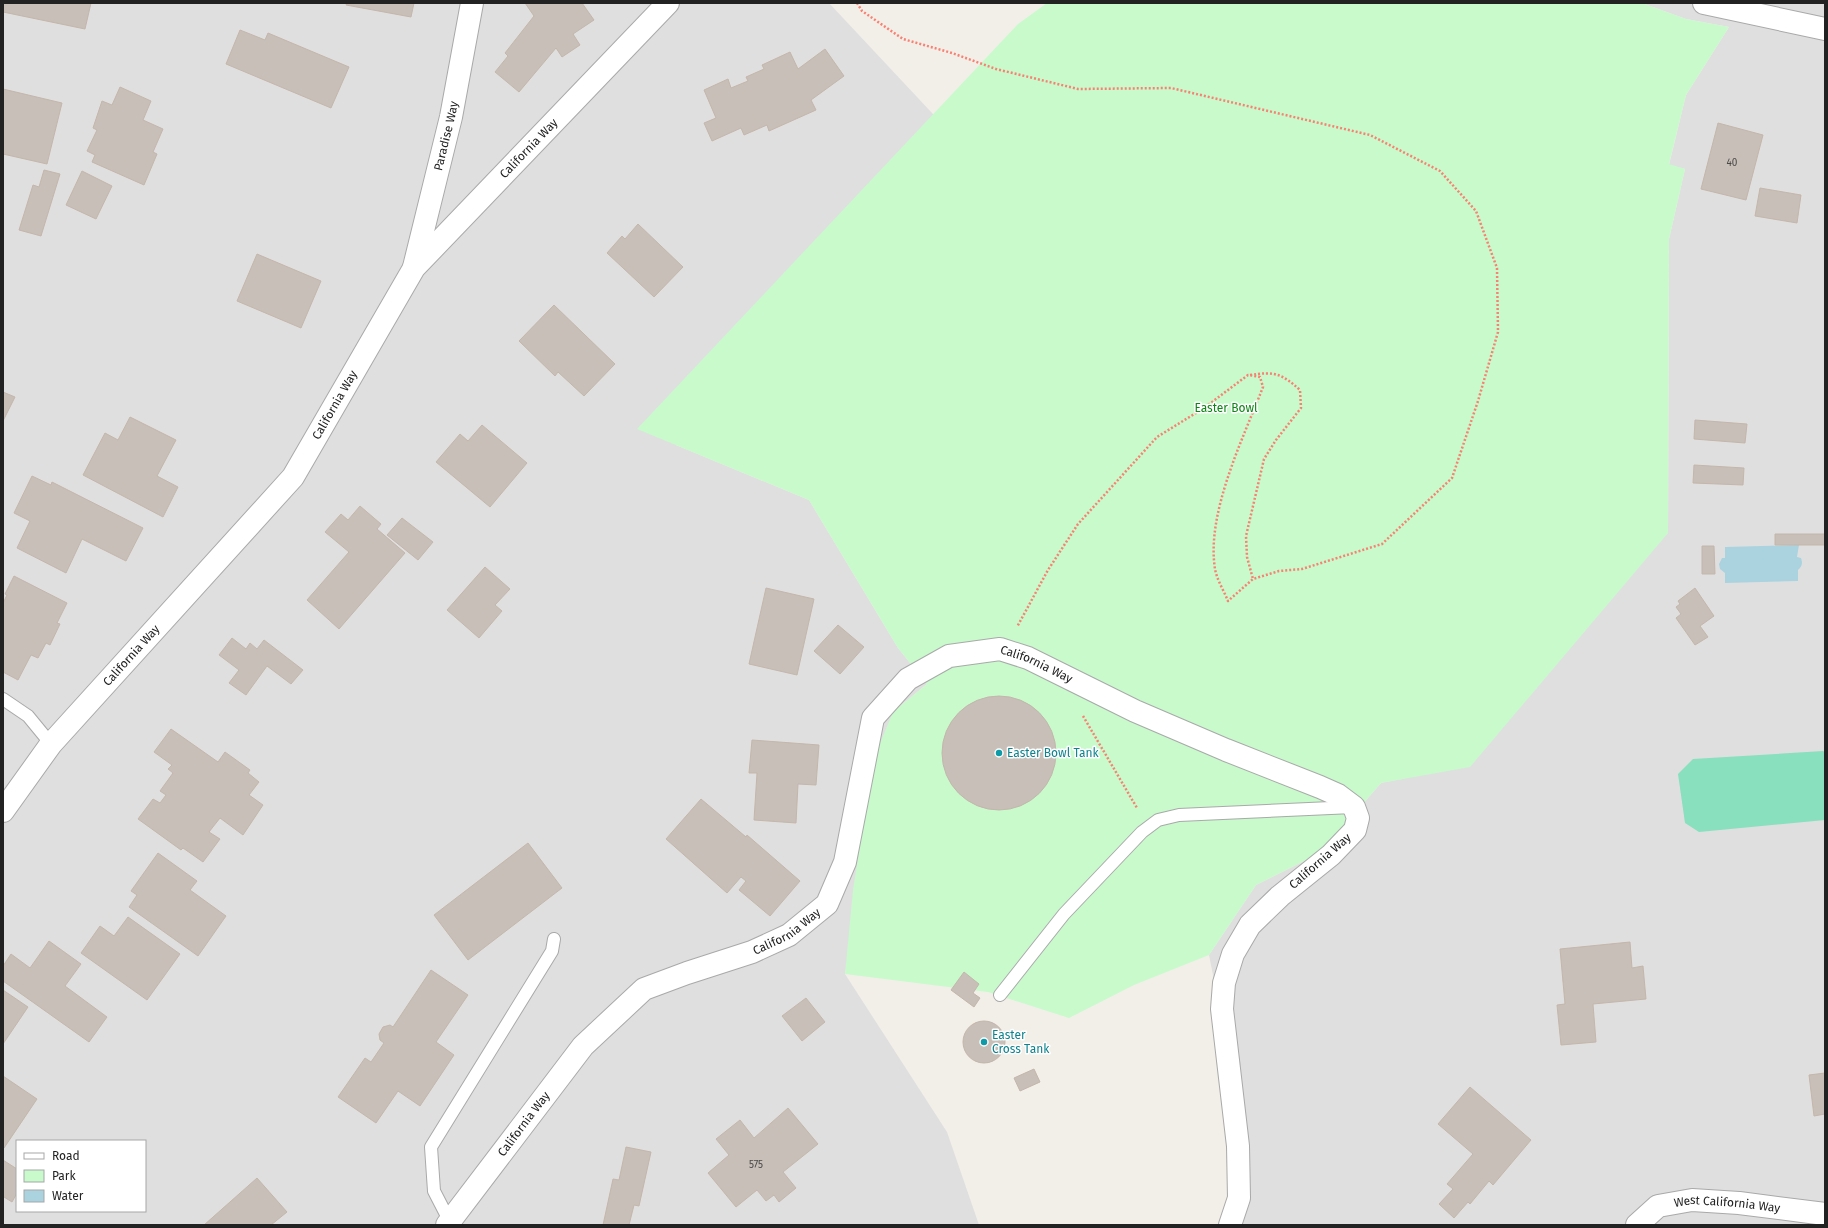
<svg xmlns="http://www.w3.org/2000/svg" width="1828" height="1228" font-family="'Fira Sans',sans-serif">
  <style>
    .residential { fill: #e0dfdf; fill-rule: evenodd }
    .park { fill: #c8facc }
    .pitch { fill: #88e0be }
    .water { fill: #aad3df }
    .building { fill: #c7bfb8; stroke: #c4b6ab }
    .lines { fill: none; stroke-linecap: round; stroke-linejoin: round }
    .lane-casing { stroke: #a9a9a9; stroke-width: 14 }
    .street-casing { stroke: #a9a9a9; stroke-width: 24 }
    .path { stroke: #fa8072; stroke-width: 2.5; stroke-dasharray: 2 2; stroke-linecap: butt }
    .lane { stroke: #fff; stroke-width: 12 }
    .street { stroke: #fff; stroke-width: 22 }
    .culture-dot { fill: #0f9aa8; stroke: #fff; stroke-width: 1.5 }
    .labels { text-anchor: middle; stroke-width: 3; stroke-linejoin: round; paint-order: stroke }
    .number-label { font-size: 10px; fill: #4b4948 }
    .street-label { font-size: 12px; fill: #222; stroke: #fff }
    .park-label { font-size: 12px; fill: #0c8416; stroke: #fff }
    .culture-label { font-size: 12px; fill: #0d838f; stroke: #fff; text-anchor: start }
  </style>
  <rect width="100%" height="100%" fill="#f2efe9"/>
  <path class="residential" d="M3,3H829L947,129L676,445L809,500L898,648L927,684L893,712L845,974L947,1132L979,1225H3ZM17,1141H145V1211H17Z
    M1642,3H1825V1225H1221L1233,1198L1216,990L1209,955L1256,885L1320,853L1381,783L1401,779L1668,533L1669,239L1685,169L1669,165L1686,95L1729,27L1686,19Z"/>
  <path class="park" d="M1047,3H1642L1686,19L1729,27L1686,95L1669,164L1685,169L1669,239L1668,533L1470,767L1381,783L1320,853L1256,885L1209,955L1134,985L1069,1018L988,992L845,974L853,890L874,758L893,712L927,684L898,648L809,500L637,429L1018,24Z"/>
  <path class="pitch" d="M1823,751L1825,752V820L1699,832L1685,823L1678,774L1693,759Z"/>
  <path class="water" d="M1799,545L1797,557L1801,558C1803,564 1802,566 1798,570V581L1725,583V573L1720,569L1719,564L1722,558H1725V547Z"/>
  <path class="building" d="M3,3H91L85,29L3,12Z
    M347,3H414L411,17L346,5Z
    M525,3H582L594,20L573,34L580,45L562,57L556,48L519,92L495,72L508,56L505,53L534,16Z
    M240,30L265,40L268,33L349,67L331,108L226,64Z
    M825,49L844,76L811,100L816,110L769,131L767,125L744,135L741,128L712,141L704,123L716,118L704,90L728,79L731,88L748,81L746,77L764,69L762,65L790,52L798,69Z
    M120,87L151,101L143,120L163,129L153,152L157,154L144,185L92,162L95,155L87,151L97,130L93,128L102,101L112,105Z
    M3,89L62,103L47,164L3,154Z
    M1718,123L1763,135L1746,200L1701,189Z
    M44,170L60,174L41,236L19,230L33,185L39,187Z
    M82,171L112,186L96,219L66,205Z
    M1760,188L1801,195L1797,223L1755,216Z
    M638,224L683,267L654,297L607,253L622,236L625,239Z
    M257,254L321,281L301,328L237,301Z
    M554,305L615,364L584,396L558,372L555,376L519,341Z
    M3,392L15,397L3,421Z
    M130,417L176,440L157,476L178,487L163,517L83,475L105,433L118,440Z
    M1695,420L1747,424L1745,443L1694,439Z
    M482,425L527,463L490,507L436,462L460,434L468,441Z
    M1694,465L1744,468L1743,485L1693,483Z
    M32,476L51,485L52,482L143,528L126,561L82,539L66,573L17,548L30,521L14,513Z
    M360,506L381,524L377,529L405,553L339,629L307,600L349,552L325,532L341,514L348,520Z
    M402,518L433,542L418,560L387,535Z
    M1775,534H1825V545H1775Z
    M1702,546H1714L1715,574H1702Z
    M485,567L510,589L495,605L502,611L479,638L447,610Z
    M14,576L67,603L57,623L60,624L50,645L46,643L38,658L31,655L18,680L3,672V603L7,595L5,594Z
    M766,588L814,599L797,675L749,664Z
    M1695,588L1714,616L1700,626L1708,637L1695,645L1676,618L1681,614L1676,607L1680,604L1678,601Z
    M838,625L864,647L840,674L814,651Z
    M232,638L246,649L250,643L257,649L264,640L303,670L291,684L267,666L246,695L229,683L239,670L219,655Z
    M942 753a57 57 0 1 1 114 0a57 57 0 1 1-114 0Z
    M171,729L218,762L225,752L250,770L248,773L259,782L249,795L263,805L243,835L220,818L209,832L220,839L203,862L183,848L181,850L138,819L153,799L160,803L166,795L160,791L173,773L168,769L172,765L154,752Z
    M752,740L819,745L816,785L798,784L796,823L754,820L757,773H749Z
    M701,799L746,837L747,835L800,881L770,916L739,890L746,881L741,877L727,893L666,839Z
    M528,843L562,888L468,960L434,915Z
    M158,853L197,881L190,890L226,916L198,956L129,907L137,895L131,891Z
    M128,917L180,954L147,1000L81,953L100,926L114,936Z
    M49,941L81,964L65,986L107,1017L89,1042L3,981V966L11,954L30,968Z
    M1630,942L1632,968L1643,966L1646,999L1593,1004L1596,1042L1561,1045L1557,1005L1565,1004L1560,949Z
    M431,970L468,995L436,1042L454,1055L420,1106L398,1091L376,1123L338,1097L365,1058L371,1062L384,1043L380,1040L379,1034L383,1027L390,1025L393,1027Z
    M964,972L979,984L973,993L980,998L974,1007L951,990Z
    M3,990L28,1007L3,1044Z
    M806,998L825,1022L802,1041L782,1016Z
    M963 1042a21 21 0 1 1 42 0a21 21 0 1 1-42 0Z
    M1034,1069L1040,1082L1020,1091L1014,1078Z
    M1825,1073V1114L1814,1116L1809,1075Z
    M3,1076L37,1099L4,1148L3,1147Z
    M1470,1087L1531,1140L1493,1185L1489,1181L1470,1204L1468,1202L1454,1218L1439,1204L1453,1189L1447,1184L1473,1154L1438,1124Z
    M788,1108L818,1144L783,1172L796,1188L779,1202L774,1195L766,1201L757,1190L736,1207L708,1173L729,1155L716,1139L740,1120L754,1138Z
    M626,1147L651,1152L639,1206L634,1205L629,1225H603L613,1179L619,1180Z
    M3,1160L17,1169V1193L12,1202L4,1197L3,1198Z
    M257,1178L287,1212L271,1225H204Z"/>
  <g class="lines">
    <g class="lane-casing">
      <path id="lane" d="M3,699L28,716L51,744
        M1000,995L1064,914L1142,832L1158,820L1179,815L1353,807
        M450,1222L434,1191L431,1147L552,951L554,939"/>
    </g>
    <g class="street-casing">
      <g id="street">
        <path d="M1704,3L1825,29"/>
        <path id="s1" d="M414,267L451,117L472,3"/>
        <path id="s2" d="M3,811L51,744L293,477L414,268L668,3"/>
        <path id="s3" d="M447,1225L583,1046L644,989L687,973L752,952L789,935L827,904L845,862L873,718L908,679L949,656L1000,649L1028,658L1135,711L1226,750L1320,787L1338,795L1354,807L1358,818L1355,830L1331,855L1280,896L1250,925L1233,954L1224,983L1222,1009L1238,1146L1239,1198L1230,1225"/>
        <path id="s4" d="M1637,1225L1658,1206L1692,1200L1739,1203L1825,1214"/>
      </g>
    </g>
    <path class="path" d="M857,3L862,11L903,39L952,53L996,69L1078,89L1171,88L1370,135L1440,171L1476,211L1497,268L1498,332L1478,401L1452,478L1382,544L1302,569L1279,571L1253,579L1228,601C1224,591 1217,580 1215,569C1206,513 1243,439 1263,387L1260,377L1248,375L1204,408L1157,437L1078,524L1048,570L1017,627
      M1250,375C1275,371 1282,374 1300,390L1301,408L1276,440L1264,459L1246,536L1247,557L1253,579
      M1083,716L1137,808"/>
    <use href="#lane" class="lane"/>
    <use href="#street" class="street"/>
  </g>
  <g class="culture-dot">
    <circle cx="999" cy="753" r="4"/>
    <circle cx="984" cy="1042" r="4"/>
  </g>
  <g class="labels">
    <g class="number-label">
      <text x="1732" y="166">40</text>
      <text x="756" y="1168">575</text>
    </g>
    <g class="street-label">
      <text dy="4" stroke="none"><textPath href="#s1" startOffset="135">Paradise Way</textPath></text>
      <text dy="4" stroke="none"><textPath href="#s2" startOffset="850">California Way</textPath></text>
      <text dy="4" stroke="none"><textPath href="#s2" startOffset="526">California Way</textPath></text>
      <text dy="4" stroke="none"><textPath href="#s2" startOffset="202">California Way</textPath></text>
      <text dy="4" stroke="none"><textPath href="#s3" startOffset="895">California Way</textPath></text>
      <text transform="translate(1320 861) rotate(-41)" y="4">California Way</text>
      <text dy="4" stroke="none"><textPath href="#s3" startOffset="463">California Way</textPath></text>
      <text dy="4" stroke="none"><textPath href="#s3" startOffset="127">California Way</textPath></text>
      <text dy="4" stroke="none"><textPath href="#s4" startOffset="98">West California Way</textPath></text>
    </g>
    <g class="park-label">
      <text x="1226" y="412">Easter Bowl</text>
    </g>
    <g class="culture-label">
      <text x="1007" y="757">Easter Bowl Tank</text>
      <text x="992" y="1039">Easter<tspan x="992" dy="14">Cross Tank</tspan></text>
    </g>
  </g>
  <rect width="1828" height="1228" fill="none" stroke="#222222" stroke-width="8"/>
  <rect x="16" y="1140" width="130" height="72" fill="#ffffff" stroke="#a7a7a7"/>
  <rect x="24" y="1153" width="20" height="6" fill="#ffffff" stroke="#a7a7a7"/>
  <text x="52" y="1160" font-size="12" fill="#222222">Road</text>
  <rect x="24" y="1170" width="20" height="12" fill="#c8facc" stroke="#a7a7a7"/>
  <text x="52" y="1180" font-size="12" fill="#222222">Park</text>
  <rect x="24" y="1190" width="20" height="12" fill="#aad3df" stroke="#a7a7a7"/>
  <text x="52" y="1200" font-size="12" fill="#222222">Water</text>
</svg>
